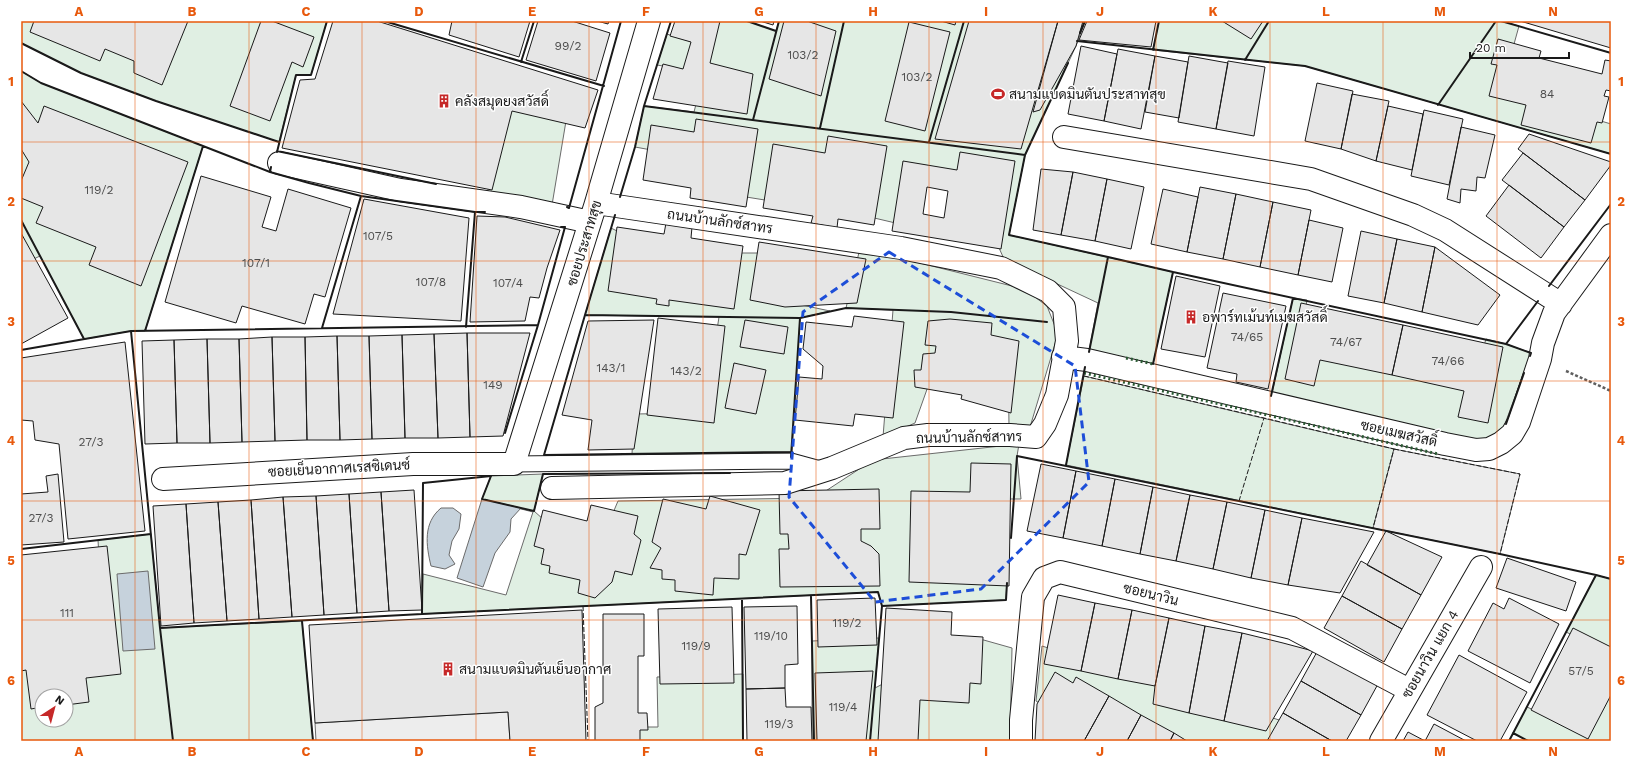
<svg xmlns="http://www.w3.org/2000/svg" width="1632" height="762" font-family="'Work Sans',Sarabun,sans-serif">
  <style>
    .green { fill: #e0efe3; stroke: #6a6a6a; fill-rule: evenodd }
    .parking { fill: #ededed; stroke: #6a6a6a }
    .water { fill: #c6d2dc; stroke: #6a6a6a }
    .building { fill: #e6e6e6; stroke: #1a1a1a; fill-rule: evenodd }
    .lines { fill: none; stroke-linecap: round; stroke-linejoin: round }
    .lane-casing { stroke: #1a1a1a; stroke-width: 17 }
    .street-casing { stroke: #1a1a1a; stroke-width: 24 }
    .path { stroke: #5f5f5f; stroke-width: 2.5; stroke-dasharray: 3 2; stroke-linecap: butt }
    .lane { stroke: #fff; stroke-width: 15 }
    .street { stroke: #fff; stroke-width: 22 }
    .hedge { stroke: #2b5a34; stroke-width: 3; stroke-dasharray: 2 3; stroke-linecap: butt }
    .fence { stroke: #1a1a1a; stroke-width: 1; stroke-dasharray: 5 2; stroke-linecap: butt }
    .wall { stroke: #1a1a1a; stroke-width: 2 }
    .marked { fill: none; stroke: #1d4ed8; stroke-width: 3; stroke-dasharray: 8 5; stroke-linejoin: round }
    .grid { fill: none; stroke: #e8590c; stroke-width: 1; stroke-opacity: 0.55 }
    .labels { text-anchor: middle; stroke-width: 3; stroke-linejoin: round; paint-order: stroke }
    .number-label { font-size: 12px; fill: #4d4d4d }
    .poi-label { font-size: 14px; fill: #1a1a1a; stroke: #fff; text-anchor: start }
    .street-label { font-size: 14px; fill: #1a1a1a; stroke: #fff }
    .neatline { fill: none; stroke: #e8590c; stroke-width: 1.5 }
    .grid-label { font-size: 13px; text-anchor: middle; font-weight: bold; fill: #e8590c }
  </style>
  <rect width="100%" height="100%" fill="#fff"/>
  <path class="green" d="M21,21H327L311,75H296L279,142L156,101L81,73L21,43Z
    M719,21H747L776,31L779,21H1085L1076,46L1025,155L1009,235L1173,272L1153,364L1089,351L1098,303L1004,259L995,239L988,176L915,171L904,225L870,217L740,196L657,151L635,147L644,106L694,112L704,73L657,65L667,34L711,48Z
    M1159,21H1501L1519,26L1501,91L1611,124V154L1305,66L1153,50Z
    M21,71L41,83L203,146L145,331H131L84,339L40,256L21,265Z
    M510,99L567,115L552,205L487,194Z
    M611,228L627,236L735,253H765L764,297L830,311L800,318L792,452L632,454L634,414L704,413L719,317L585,315Z
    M860,248L1024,289L1047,306L1058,334L1030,427H1009L1008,348L947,333L915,423L883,437L893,310L846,308Z
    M1293,298L1307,300L1299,349L1471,387L1486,339L1506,344L1531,353L1502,432L1488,443L1271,398Z
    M1084,376L1394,449L1373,528L1066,465Z
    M1019,444L1017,456L1021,499H935L1007,576L1006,600L882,606L878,592L422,614L423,574L506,595L533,512L482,499L491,476L543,474L534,511L592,563L618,501L815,498L873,460Z
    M151,534L160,628L302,621L313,741H21V670L105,664L98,540ZM42,696H66V720H42Z
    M1596,575L1611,579V653L1566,632Z
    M973,637L1012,648L1010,741H812V641L879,638L875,688Z
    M1042,646L1292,724L1283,741H1100L1036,701Z
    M743,674V741H631L632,727H658L657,677Z
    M1611,676V741H1528L1513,733L1527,707L1581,731Z"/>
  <path class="parking" d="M1394,449L1520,474L1500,554L1373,528Z
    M508,712L510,741H316L315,723Z"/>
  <path class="water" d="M482,499L521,508L511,519L510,532L495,553L483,587L457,578Z
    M441,508H453L461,514L459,529L452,541L449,555L455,564L445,569L431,566C426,545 423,523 441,508Z
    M148,571L155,649L123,651L117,574Z"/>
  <path class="building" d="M34,21H188L162,85L134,73V61L105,49L100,61L30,32Z
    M261,21H272L314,37L303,67L292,62L270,121L230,106Z
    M333,21H377L598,90L585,128L512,111L492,190L282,148L300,80L315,79Z
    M452,21H530L519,57L449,35Z
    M538,21H572L610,33L596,81L526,60Z
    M597,21H609L608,24Z
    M675,21H720L710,63L753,74L747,114L653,99L663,64L683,69L691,42L670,36Z
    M760,21H774L773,25Z
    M784,21H807L836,31L821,96L769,79Z
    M941,21H956L955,25Z
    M969,21H1058L1021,149L935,139Z
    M1058,21H1083L1076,46L1040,110L1033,112Z
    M1087,21H1156L1151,47L1079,40Z
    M1222,21H1263L1251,39Z
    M1520,21H1611V48Z
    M909,22L950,32L925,131L885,121Z
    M1498,39L1541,51L1539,58L1602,74L1605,60L1611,61V91L1606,90L1604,96L1609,97L1602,123L1597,122L1591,143L1521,125L1526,105L1489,96L1497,65L1491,64Z
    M1081,46L1117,54L1104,121L1068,114Z
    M1118,49L1155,56L1141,129L1104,121Z
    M1155,56L1188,62L1179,118L1145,112Z
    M1189,56L1228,63L1216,129L1178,122Z
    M1228,61L1265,67L1254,136L1216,129Z
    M1317,83L1353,91L1341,149L1305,141Z
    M1352,94L1389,101L1376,161L1341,149Z
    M21,101L38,123L44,106L188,162L141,286L89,265L96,247L36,223L43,207L21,198V181L29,162L21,149Z
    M1388,106L1423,114L1412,170L1376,161Z
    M1424,110L1463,119L1449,185L1411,176Z
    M696,119L758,129L746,207L690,198L691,188L643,180L651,125L694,132Z
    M1461,127L1495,135L1485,178L1477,177L1476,191L1461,189L1460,203L1447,199Z
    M1529,134L1611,162V165L1585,200L1518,149Z
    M828,136L887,146L874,225L838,219L837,228L811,223L813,216L763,208L773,144L825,153Z
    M960,152L1015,161L1001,249L892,231L903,161L957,170ZM927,187L948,191L944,218L923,214Z
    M1523,153L1585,200L1564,227L1502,180Z
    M1041,169L1073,172L1061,235L1033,230Z
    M1073,172L1107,179L1095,241L1061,235Z
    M201,176L271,197L262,227L276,231L288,189L351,208L325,297L314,294L305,324L242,306L236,323L165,302Z
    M1107,179L1144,187L1131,249L1095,241Z
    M1509,185L1564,227L1541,258L1486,216Z
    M1200,187L1236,194L1223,259L1187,252Z
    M1163,189L1198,197L1187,252L1151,244Z
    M1236,194L1273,202L1260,267L1223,259Z
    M364,199L469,218L461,321L333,314Z
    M1273,202L1311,210L1298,275L1260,267Z
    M477,216L505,217L560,230L547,268L539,298L530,297L525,321L470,322Z
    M1309,220L1343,228L1332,282L1298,275Z
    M666,223L692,227L691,238L743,246L734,309L669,300V306L656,304L657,299L608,291L617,227L664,234Z
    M1361,231L1397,239L1384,303L1348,296Z
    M21,233L68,318L21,344Z
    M1397,239L1435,247L1422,312L1384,303Z
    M759,242L866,259L857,303L785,307L750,300Z
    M1435,247L1500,295L1478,325L1422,312Z
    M1176,276L1220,286L1205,357L1161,349Z
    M1223,293L1286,306L1268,389L1236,382L1237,374L1207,368Z
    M1301,303L1403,325L1392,375L1320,360L1314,386L1285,379Z
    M854,316L904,322L893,418L855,414L853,426L795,420L799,377L822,379L823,366L803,349L806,322L852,327Z
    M658,318L725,326L714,423L647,415Z
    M950,319L992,323L991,335L1019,341L1011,413L961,399L962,395L915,387L914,370H921L923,354L935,353L936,346L925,345L928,321Z
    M654,320L634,449L588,450L592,420L562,415L588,321Z
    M745,320L788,327L784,354L740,347Z
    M1403,325L1503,347L1488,423L1458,417L1464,391L1392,375Z
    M467,333H530L503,436L470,437Z
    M467,333L470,437L438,438L434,334Z
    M434,334L438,438H405L402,335Z
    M402,335L405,438L372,439L369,336Z
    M337,336L340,440H307L305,337Z
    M337,336H369L372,439L340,440Z
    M272,337L275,441L242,442L239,339Z
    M272,337H305L307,440L275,441Z
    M207,339L210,443H177L174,340Z
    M207,339H239L242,442L210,443Z
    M174,340L177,443L145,444L142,341Z
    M125,342L145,531L68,539L59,444L35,440L33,421L21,420V358Z
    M734,363L766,370L756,414L725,408Z
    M971,463L1011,464L1009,586L909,582L911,491L970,492Z
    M1041,464L1076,471L1063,538L1027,531Z
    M1076,471L1115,479L1102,546L1063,538Z
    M58,474L64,542L21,545V494L48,492L46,476Z
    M1115,479L1153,487L1140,554L1102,546Z
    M1153,487L1190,495L1176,561L1140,554Z
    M879,489L880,529H861V541L871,546L879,554L880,586L780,587L779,549H789L788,534H780L779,491Z
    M414,490L422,610L389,611L381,492Z
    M381,492L389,611L357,613L349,494Z
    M349,494L357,613L324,615L316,496Z
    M1190,495L1227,502L1213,569L1176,561Z
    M316,496L324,615L292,617L283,497Z
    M710,496L760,510L746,555L739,554V579L714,578L713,595L675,591V580L662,579V570L650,568L661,548L652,542L663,499L706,509Z
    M283,497L292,617L259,619L251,500Z
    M251,500L259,619L227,621L218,502Z
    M218,502L227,621L194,623L186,504Z
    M1227,502L1265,510L1251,578L1213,569Z
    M186,504L194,623L161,626L153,506Z
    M591,505L638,516L634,534L641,540L632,575L615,571L612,582L595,598L578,593L580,580L549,573L550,566L541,564L544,549L534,546L543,510L587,521Z
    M1265,510L1302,518L1288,585L1251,578Z
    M1302,518L1374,532L1340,593L1288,585Z
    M1386,531L1442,557L1421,595L1367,565Z
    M107,546L121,674L86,678L89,702L66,705V696H42V707L31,709L26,670L21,671V555Z
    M1507,558L1576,582L1566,611L1496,588Z
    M1361,561L1421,595L1402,629L1342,596Z
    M1058,595L1095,603L1081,671L1044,664Z
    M1342,596L1402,629L1384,662L1324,628Z
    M875,598L877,645L818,647L817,600Z
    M1509,598L1559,624L1530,683L1468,651L1493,603L1504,609Z
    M1095,603L1132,610L1118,679L1081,671Z
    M797,606L798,664L785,665V688L746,689L744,607Z
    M732,607L734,683L660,684L658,609Z
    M886,608L952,612L951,635L983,637L981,684L970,683L969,703L920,700L918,741H878Z
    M582,610L586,741H510L508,712L315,723L309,625Z
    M1132,610L1169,618L1155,686L1118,679Z
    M603,614H644V656H638V713H647L648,730H640V741H595V707L603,703Z
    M1169,618L1205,626L1189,713L1153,704L1155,686Z
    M1205,626L1242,633L1224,721L1189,713Z
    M1573,628L1611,647V695L1588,739L1531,710Z
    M1242,633L1283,643L1313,651L1266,731L1224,721Z
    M1318,650L1378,684L1361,715L1301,681Z
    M1459,655L1527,692L1500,741H1477L1427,715Z
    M873,671L866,741H817L815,673Z
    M1055,672L1073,683L1076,677L1109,696L1084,741H1035L1037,704Z
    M1301,681L1361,715L1346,741H1332L1283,713Z
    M785,688L786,707H811L812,741H747L746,689Z
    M1109,696L1141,715L1127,741H1084Z
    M1283,713L1332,741H1267Z
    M1141,715L1174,733L1170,741H1127Z
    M1434,724L1466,741H1403L1408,732L1425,741Z
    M1174,733L1187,741H1170Z"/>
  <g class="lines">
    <g class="lane-casing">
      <path id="lane" d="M514,464L791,461L824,470"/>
    </g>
    <g class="street-casing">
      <path id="street" d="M1064,137L1311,179L1413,215L1445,230L1561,304
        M279,163L400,190L521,207L590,222
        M1063,357L1087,360L1445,444L1476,450L1489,449L1501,443L1512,434L1519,422L1540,359L1543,343L1554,313L1611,235
        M163,479L413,464H514L596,203L649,21
        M552,488L785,483L832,468L904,438L928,435H1010L1036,437L1045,424L1057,395L1067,341L1064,307L1048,291L1001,268L901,248L596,203
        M1021,741V720L1033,597L1044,578L1060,572L1292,628L1409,690
        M1381,741L1481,567"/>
    </g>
    <path class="path" d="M1566,371L1611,391"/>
    <use href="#lane" class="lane"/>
    <use href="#street" class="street"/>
    <path class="hedge" d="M1126,358L1153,364
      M1084,373L1438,454"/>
    <path class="fence" d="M1084,376L1264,418
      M1394,449L1520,474L1500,554
      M1239,501L1264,418L1394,449L1373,528
      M583,606L588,741"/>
    <path class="wall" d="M384,21L604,86
      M747,21L776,31
      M1501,21L1611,53
      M1080,33L1085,21
      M1077,41L1305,66L1611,154
      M21,43L81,73L156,101L279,142
      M1153,50L1159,21
      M1245,60L1269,21
      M521,62L534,21
      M1068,63L1025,155L1009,235L1108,257L1089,352
      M21,71L41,83L270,172L271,167
      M1438,105L1496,21
      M644,106L671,21
      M753,120L779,21
      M820,128L844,21
      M929,142L964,21
      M277,151L436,184
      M277,152L296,75H311L327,21
      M270,172L309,183L361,196L322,328
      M361,196L475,212L466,327
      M620,197L635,147L644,106L1025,155
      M567,207L569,208L621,21
      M475,212H485
      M615,215L585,315L800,318L791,457
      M21,220L84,339
      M1108,257L1173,272L1153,364
      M1173,272L1506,344L1531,353L1530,356
      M1549,286L1611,204
      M585,315L544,455L792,452
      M800,318L846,308L951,312L1047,322
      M538,325L565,227H561
      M145,331L203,146
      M1506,344L1538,301
      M21,350L131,331
      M1271,396L1293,298
      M1506,424L1524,373
      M1066,465L1085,367
      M730,473L543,474L534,511L482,499L491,476L423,483L422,614L878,592L882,606
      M1011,538L1017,456L1500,554L1596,575L1509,741
      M21,549L151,534
      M1596,575L1611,579
      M811,596L814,741
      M742,599L743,741
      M422,614L160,628L131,331L538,325L505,433
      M302,621L313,741
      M160,628L173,741
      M1513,733L1528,741
      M870,741L882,606L1006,600L1007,583"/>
  </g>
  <path class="marked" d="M889,252L1075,366L1089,482L981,589L875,602L789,497L803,312Z"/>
  <path class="grid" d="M135,21V741M249,21V741M362,21V741M476,21V741M589,21V741M703,21V741M816,21V741M929,21V741M1043,21V741M1156,21V741M1270,21V741M1383,21V741M1497,21V741M21,142H1611M21,261H1611M21,381H1611M21,501H1611M21,620H1611"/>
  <defs>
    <g id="stadium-bare" transform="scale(1.08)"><path d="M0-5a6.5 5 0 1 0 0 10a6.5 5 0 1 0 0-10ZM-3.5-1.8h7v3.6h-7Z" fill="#c62828" stroke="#fff" stroke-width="2.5" paint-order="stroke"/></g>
    <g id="building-bare" transform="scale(1.08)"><path d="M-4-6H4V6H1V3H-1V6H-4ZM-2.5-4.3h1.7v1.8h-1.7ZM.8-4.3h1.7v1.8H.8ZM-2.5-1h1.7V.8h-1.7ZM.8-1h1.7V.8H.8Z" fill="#c62828" stroke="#fff" stroke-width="2.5" paint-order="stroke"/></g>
  </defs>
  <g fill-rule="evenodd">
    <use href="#stadium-bare" x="998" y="94"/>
    <use href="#building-bare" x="444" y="101"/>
    <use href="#building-bare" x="1191" y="317"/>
    <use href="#building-bare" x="448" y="669"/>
  </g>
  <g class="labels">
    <g class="number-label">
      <text x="568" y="50">99/2</text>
      <text x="803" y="59">103/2</text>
      <text x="917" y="81">103/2</text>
      <text x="1547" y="98">84</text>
      <text x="99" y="194">119/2</text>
      <text x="378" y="240">107/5</text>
      <text x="256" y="267">107/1</text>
      <text x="431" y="286">107/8</text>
      <text x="508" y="287">107/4</text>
      <text x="1247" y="341">74/65</text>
      <text x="1346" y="346">74/67</text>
      <text x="1448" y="365">74/66</text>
      <text x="611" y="372">143/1</text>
      <text x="686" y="375">143/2</text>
      <text x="493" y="389">149</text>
      <text x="91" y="446">27/3</text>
      <text x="41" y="522">27/3</text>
      <text x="67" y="617">111</text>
      <text x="847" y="627">119/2</text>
      <text x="771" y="640">119/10</text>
      <text x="696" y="650">119/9</text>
      <text x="1581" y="675">57/5</text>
      <text x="843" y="711">119/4</text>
      <text x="779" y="728">119/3</text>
    </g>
    <g class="poi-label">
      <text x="1009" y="99">สนามแบดมินตันประสาทสุข</text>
      <text x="455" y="106">คลังสมุดยงสวัสดิ์</text>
      <text x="1202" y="322">อพาร์ทเม้นท์เมฆสวัสดิ์</text>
      <text x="459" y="674">สนามแบดมินตันเย็นอากาศ</text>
    </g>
    <g class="street-label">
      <text transform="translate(720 221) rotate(8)" y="5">ถนนบ้านลักซ์สาทร</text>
      <text transform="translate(584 243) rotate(-73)" y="5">ซอยประสาทสุข</text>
      <text transform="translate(1399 433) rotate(13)" y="5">ซอยเมฆสวัสดิ์</text>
      <text transform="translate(969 437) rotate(-1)" y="5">ถนนบ้านลักซ์สาทร</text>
      <text transform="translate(339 468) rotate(-3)" y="5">ซอยเย็นอากาศเรสซิเดนซ์</text>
      <text transform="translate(1151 594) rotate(14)" y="5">ซอยนาวิน</text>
      <text transform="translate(1430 654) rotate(-60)" y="5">ซอยนาวิน แยก 4</text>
    </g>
  </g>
  <rect width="1632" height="762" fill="none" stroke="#ffffff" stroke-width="44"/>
  <g transform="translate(54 708) rotate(36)"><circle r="19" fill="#ffffff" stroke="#a3a3a3"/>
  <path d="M0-3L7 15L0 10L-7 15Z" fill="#c62828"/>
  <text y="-6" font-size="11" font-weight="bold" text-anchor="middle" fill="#1a1a1a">N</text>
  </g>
  <path d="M1470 52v6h99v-6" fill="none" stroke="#1a1a1a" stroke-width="2"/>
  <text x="1476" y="52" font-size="12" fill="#1a1a1a" stroke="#ffffff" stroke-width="3" paint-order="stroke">20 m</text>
  <rect x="22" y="22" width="1588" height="718" class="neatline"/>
  <g class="grid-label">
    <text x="79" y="16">A</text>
    <text x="192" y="16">B</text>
    <text x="306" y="16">C</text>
    <text x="419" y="16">D</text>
    <text x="532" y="16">E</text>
    <text x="646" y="16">F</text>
    <text x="759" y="16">G</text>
    <text x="873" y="16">H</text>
    <text x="986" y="16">I</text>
    <text x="1100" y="16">J</text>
    <text x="1213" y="16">K</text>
    <text x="1326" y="16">L</text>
    <text x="1440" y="16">M</text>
    <text x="1553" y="16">N</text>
    <text x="11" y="86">1</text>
    <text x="1621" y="86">1</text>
    <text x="11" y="206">2</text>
    <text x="1621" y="206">2</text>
    <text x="11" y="326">3</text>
    <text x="1621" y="326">3</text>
    <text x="11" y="445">4</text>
    <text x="1621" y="445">4</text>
    <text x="11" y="565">5</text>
    <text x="1621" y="565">5</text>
    <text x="11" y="685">6</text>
    <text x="1621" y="685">6</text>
    <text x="79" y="756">A</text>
    <text x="192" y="756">B</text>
    <text x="306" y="756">C</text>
    <text x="419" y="756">D</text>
    <text x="532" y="756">E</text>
    <text x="646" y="756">F</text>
    <text x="759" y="756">G</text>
    <text x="873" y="756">H</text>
    <text x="986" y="756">I</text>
    <text x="1100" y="756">J</text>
    <text x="1213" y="756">K</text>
    <text x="1326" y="756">L</text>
    <text x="1440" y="756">M</text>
    <text x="1553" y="756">N</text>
  </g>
</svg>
